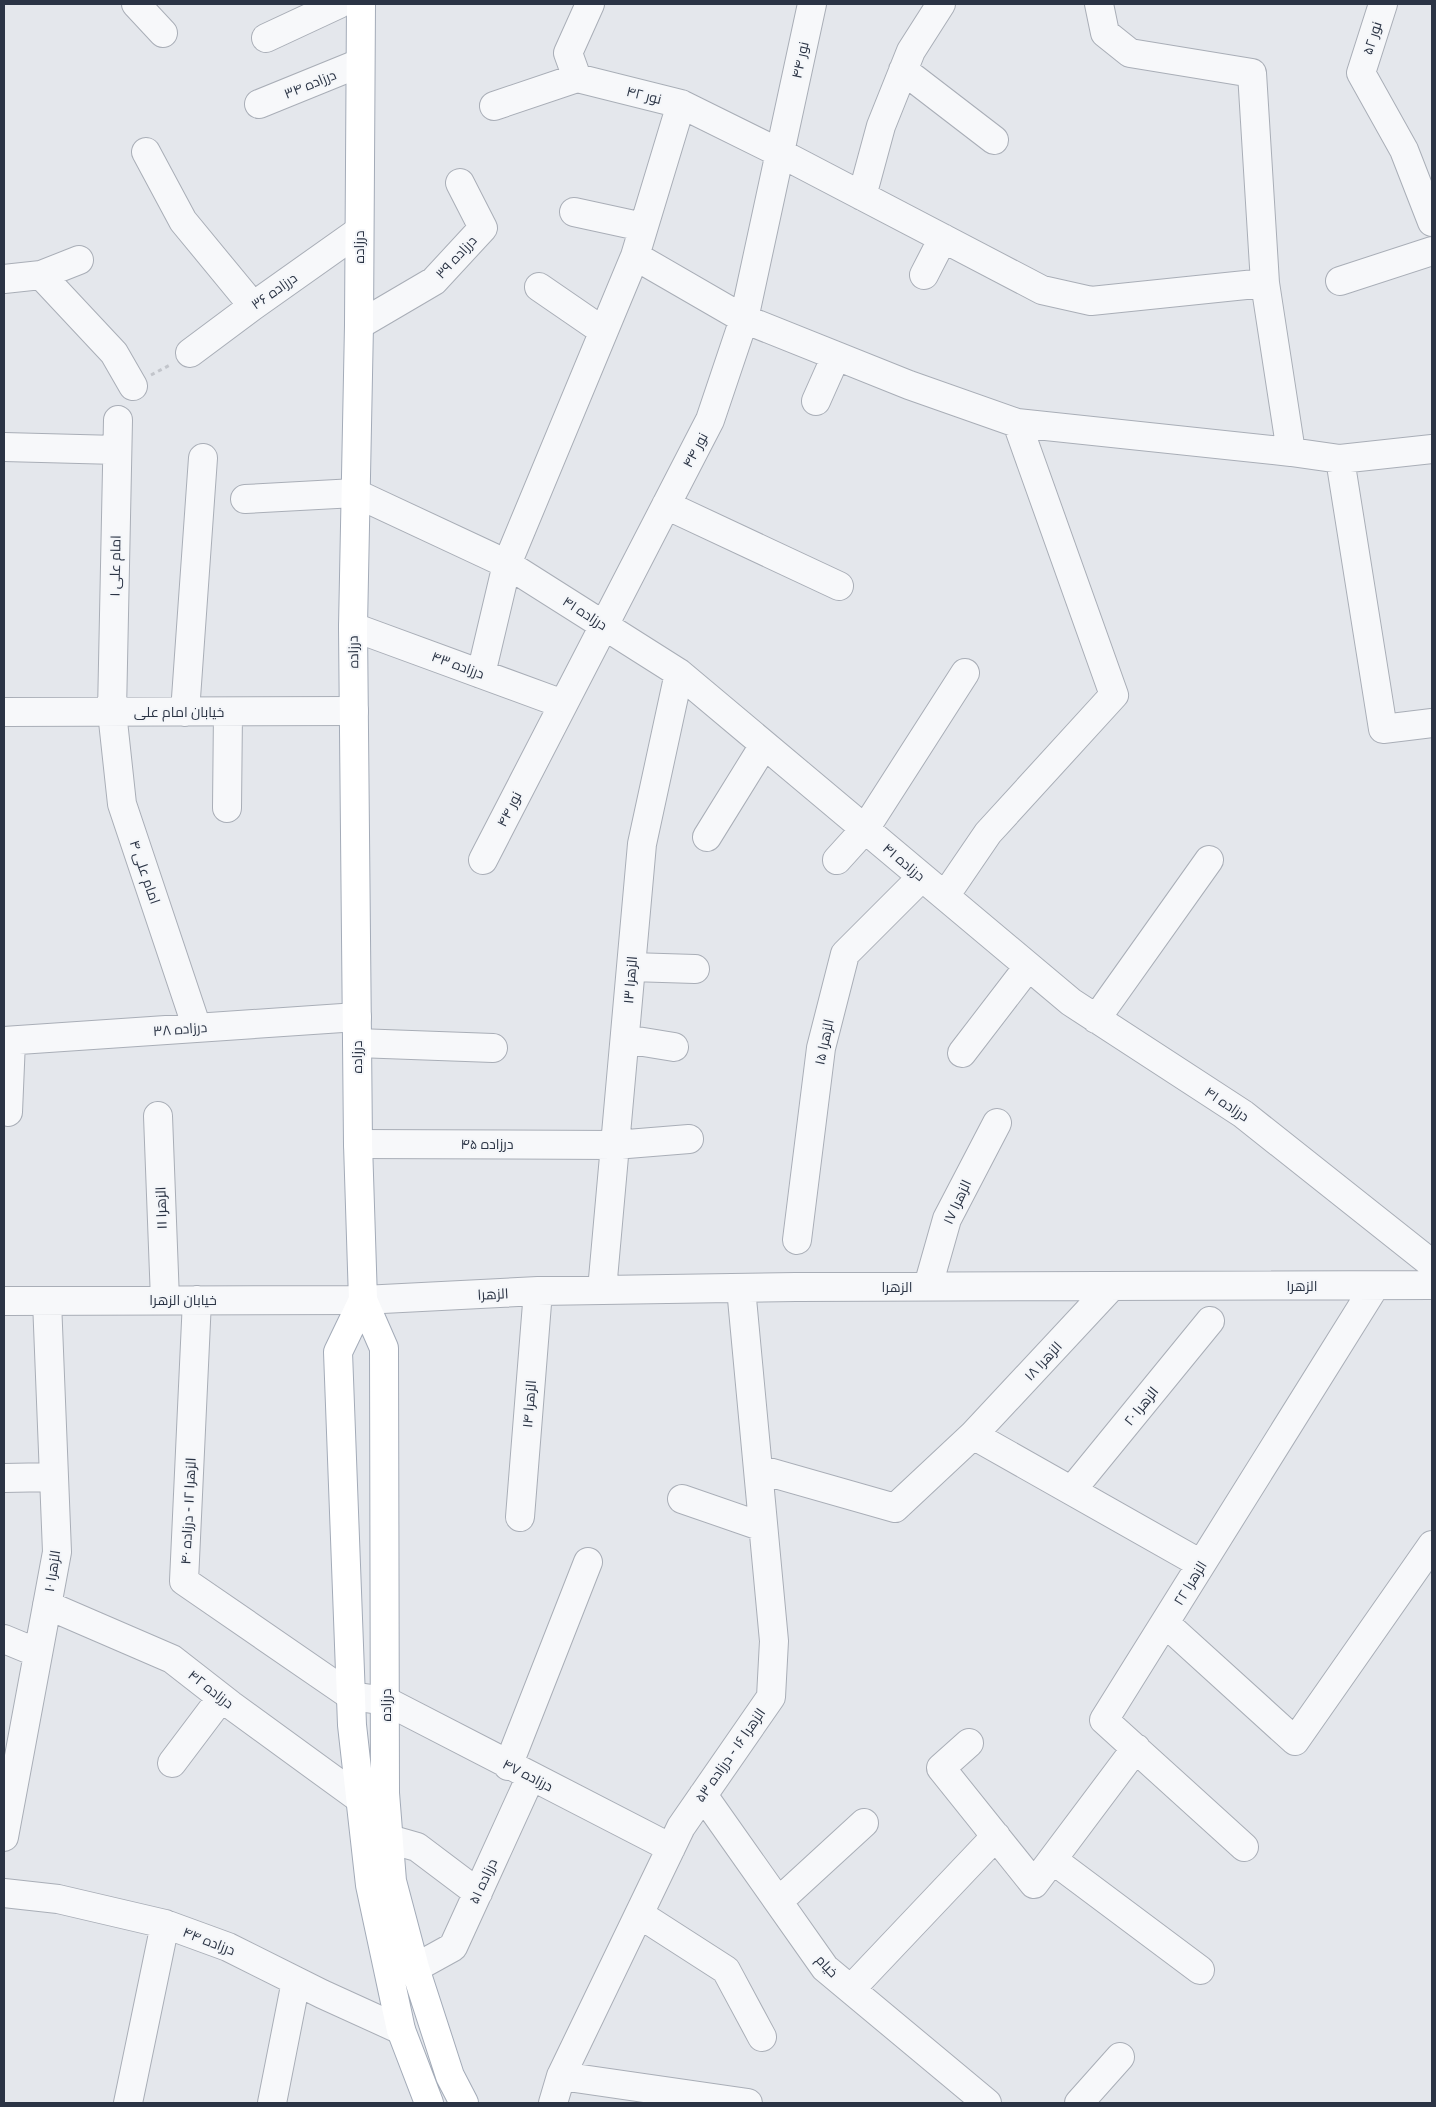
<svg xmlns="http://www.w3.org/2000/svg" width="1436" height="2107" font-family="'IBM Plex Sans',Cairo,sans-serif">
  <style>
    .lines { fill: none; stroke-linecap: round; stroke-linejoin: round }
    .minor-casing { stroke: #a9aeb7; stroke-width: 30 }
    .major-casing { stroke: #a3abb8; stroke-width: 30 }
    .path { stroke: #c2c5cb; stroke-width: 3; stroke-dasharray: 4 4; stroke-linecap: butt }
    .minor { stroke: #f7f8fa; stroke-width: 28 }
    .major { stroke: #fff; stroke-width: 28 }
    .labels { text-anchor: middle; stroke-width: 4; stroke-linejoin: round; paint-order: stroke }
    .street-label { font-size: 14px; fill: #2b3445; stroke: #f4f6f9 }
  </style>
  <rect width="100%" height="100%" fill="#e4e7ec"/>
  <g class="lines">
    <g class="minor-casing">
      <path id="minor" d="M136,4L163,33
        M590,4L568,53L577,78L681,104L780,153L1042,290L1091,301L1265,283
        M1099,4L1105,33L1130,53L1252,73L1265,283L1291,452
        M1383,4L1361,73L1404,150L1432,222
        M266,38L339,4
        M903,70L994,140
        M259,104L360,63
        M494,106L577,78
        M146,152L183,221L253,306
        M862,196L881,126L911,51L941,4
        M574,212L643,227
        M635,256L744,319L909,385L1017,423L1291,452L1340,459L1383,729L1432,723
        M41,275L114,353L133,386
        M924,275L943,238
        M4,279L41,275L79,260
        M1340,281L1432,251
        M539,287L603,331
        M359,325L434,281L483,228L460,183
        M190,353L253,306L359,231
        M816,401L836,356
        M118,420L112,712L122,804L197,1028
        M4,447L117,450
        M1340,459L1432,449
        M245,499L355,493L507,564L679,673L1071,1002L1243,1114L1432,1264
        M666,505L839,586
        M353,627L563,704
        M481,674L507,564L635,256L681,104
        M4,712L354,711
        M185,712L203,458
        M227,808L228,712
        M707,837L764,745
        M483,860L710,420L744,319L812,4
        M837,860L865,829L965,673
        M945,896L988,833L1114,695L1017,423
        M631,967L695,969
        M1096,1019L1209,860
        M625,1039L674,1047
        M4,1041L357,1017
        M357,1043L493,1048
        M962,1053L1028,967
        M8,1112L11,1041
        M158,1116L165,1300
        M358,1144L615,1145L689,1139
        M797,1240L821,1048L845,954L922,877
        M928,1286L947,1219L997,1123
        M602,1290L642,844L679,673
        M197,1300L184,1581L351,1696L386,1701L671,1848
        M4,1301L363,1300L538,1291L796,1287L1432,1285
        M973,1435L1112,1286
        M758,1469L895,1508L973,1435L1201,1564
        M4,1478L54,1477
        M1072,1490L1210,1321
        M682,1499L763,1527
        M520,1517L538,1291
        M47,1605L172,1659L231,1705L360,1799
        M1165,1623L1295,1741L1432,1545
        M4,1639L38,1653
        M969,1743L941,1768L1034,1884L1136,1748
        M172,1763L221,1698
        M508,1766L588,1562
        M703,1795L825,1968L987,2103
        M4,1837L57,1552L47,1301
        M389,1839L417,1847L478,1893
        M1244,1847L1104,1720L1375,1286
        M1053,1860L1200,1970
        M4,1893L58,1899L165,1924L228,1947L322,1994L401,2030
        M779,1901L864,1823
        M639,1914L726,1970L762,2037
        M415,1968L453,1947L531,1776
        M851,1989L996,1836
        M561,2076L748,2103
        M128,2103L165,1924
        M272,2103L296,1981
        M553,2103L561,2076L681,1827L771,1697L774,1641L741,1288
        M1079,2103L1120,2057"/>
    </g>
    <g class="major-casing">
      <path id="major" d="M361,4L359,325L353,627L358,1144L363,1300L384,1348L385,1793L392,1881L415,1968L450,2076L464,2103
        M363,1300L338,1352L352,1725L370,1885L401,2030L429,2103"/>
    </g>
    <path class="path" d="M151,375L170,365"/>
    <use href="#minor" class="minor"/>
    <use href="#major" class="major"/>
  </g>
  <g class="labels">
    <g class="street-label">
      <text transform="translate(1372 38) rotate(-72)" y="5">نور ۵۲</text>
      <text transform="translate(800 60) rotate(-78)" y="5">نور ۴۴</text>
      <text transform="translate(310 84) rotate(-22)" y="5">درزاده ۳۴</text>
      <text transform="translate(644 95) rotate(14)" y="5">نور ۴۲</text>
      <text transform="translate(359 247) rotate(-90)" y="5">درزاده</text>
      <text transform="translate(456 257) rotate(-47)" y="5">درزاده ۳۹</text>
      <text transform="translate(274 291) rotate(-35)" y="5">درزاده ۳۶</text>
      <text transform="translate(695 450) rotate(-62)" y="5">نور ۴۴</text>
      <text transform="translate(115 566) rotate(-89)" y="5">امام علی ۱</text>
      <text transform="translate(585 613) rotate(33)" y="5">درزاده ۴۱</text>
      <text transform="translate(353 652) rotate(-91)" y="5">درزاده</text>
      <text transform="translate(458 665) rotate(20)" y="5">درزاده ۴۳</text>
      <text x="179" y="717">خیابان امام علی</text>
      <text transform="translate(509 809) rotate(-63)" y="5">نور ۴۴</text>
      <text transform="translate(904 862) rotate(40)" y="5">درزاده ۴۱</text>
      <text transform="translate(145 872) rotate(71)" y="5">امام علی ۴</text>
      <text transform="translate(630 980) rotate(-85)" y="5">الزهرا ۱۳</text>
      <text transform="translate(180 1029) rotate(-4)" y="5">درزاده ۳۸</text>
      <text transform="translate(824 1042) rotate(-78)" y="5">الزهرا ۱۵</text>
      <text transform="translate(357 1057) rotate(-90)" y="5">درزاده</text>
      <text transform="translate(1227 1104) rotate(34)" y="5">درزاده ۴۱</text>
      <text x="487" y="1149">درزاده ۴۵</text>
      <text transform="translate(957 1202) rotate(-65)" y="5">الزهرا ۱۷</text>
      <text transform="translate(161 1208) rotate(-92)" y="5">الزهرا ۱۱</text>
      <text x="1302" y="1291">الزهرا</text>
      <text x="897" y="1292">الزهرا</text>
      <text transform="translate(493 1294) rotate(-3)" y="5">الزهرا</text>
      <text x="183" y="1305">خیابان الزهرا</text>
      <text transform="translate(1043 1361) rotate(-47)" y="5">الزهرا ۱۸</text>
      <text transform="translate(529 1404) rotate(-85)" y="5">الزهرا ۱۴</text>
      <text transform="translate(1141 1406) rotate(-51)" y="5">الزهرا ۲۰</text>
      <text transform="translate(188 1511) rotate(-87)" y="5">الزهرا ۱۲ - درزاده ۴۰</text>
      <text transform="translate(52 1571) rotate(-81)" y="5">الزهرا ۱۰</text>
      <text transform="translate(1190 1583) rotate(-58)" y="5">الزهرا ۲۲</text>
      <text transform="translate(211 1689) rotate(38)" y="5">درزاده ۴۲</text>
      <text transform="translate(386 1705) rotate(-90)" y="5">درزاده</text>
      <text transform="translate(730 1755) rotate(-55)" y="5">الزهرا ۱۶ - درزاده ۵۳</text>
      <text transform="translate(528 1775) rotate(27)" y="5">درزاده ۴۷</text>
      <text transform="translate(483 1881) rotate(-65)" y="5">درزاده ۵۱</text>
      <text transform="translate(209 1941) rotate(21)" y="5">درزاده ۴۴</text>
      <text transform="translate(827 1966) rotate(47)" y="5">خیام</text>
    </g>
  </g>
  <rect width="1436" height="2107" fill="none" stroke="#2b3445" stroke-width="10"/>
</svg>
